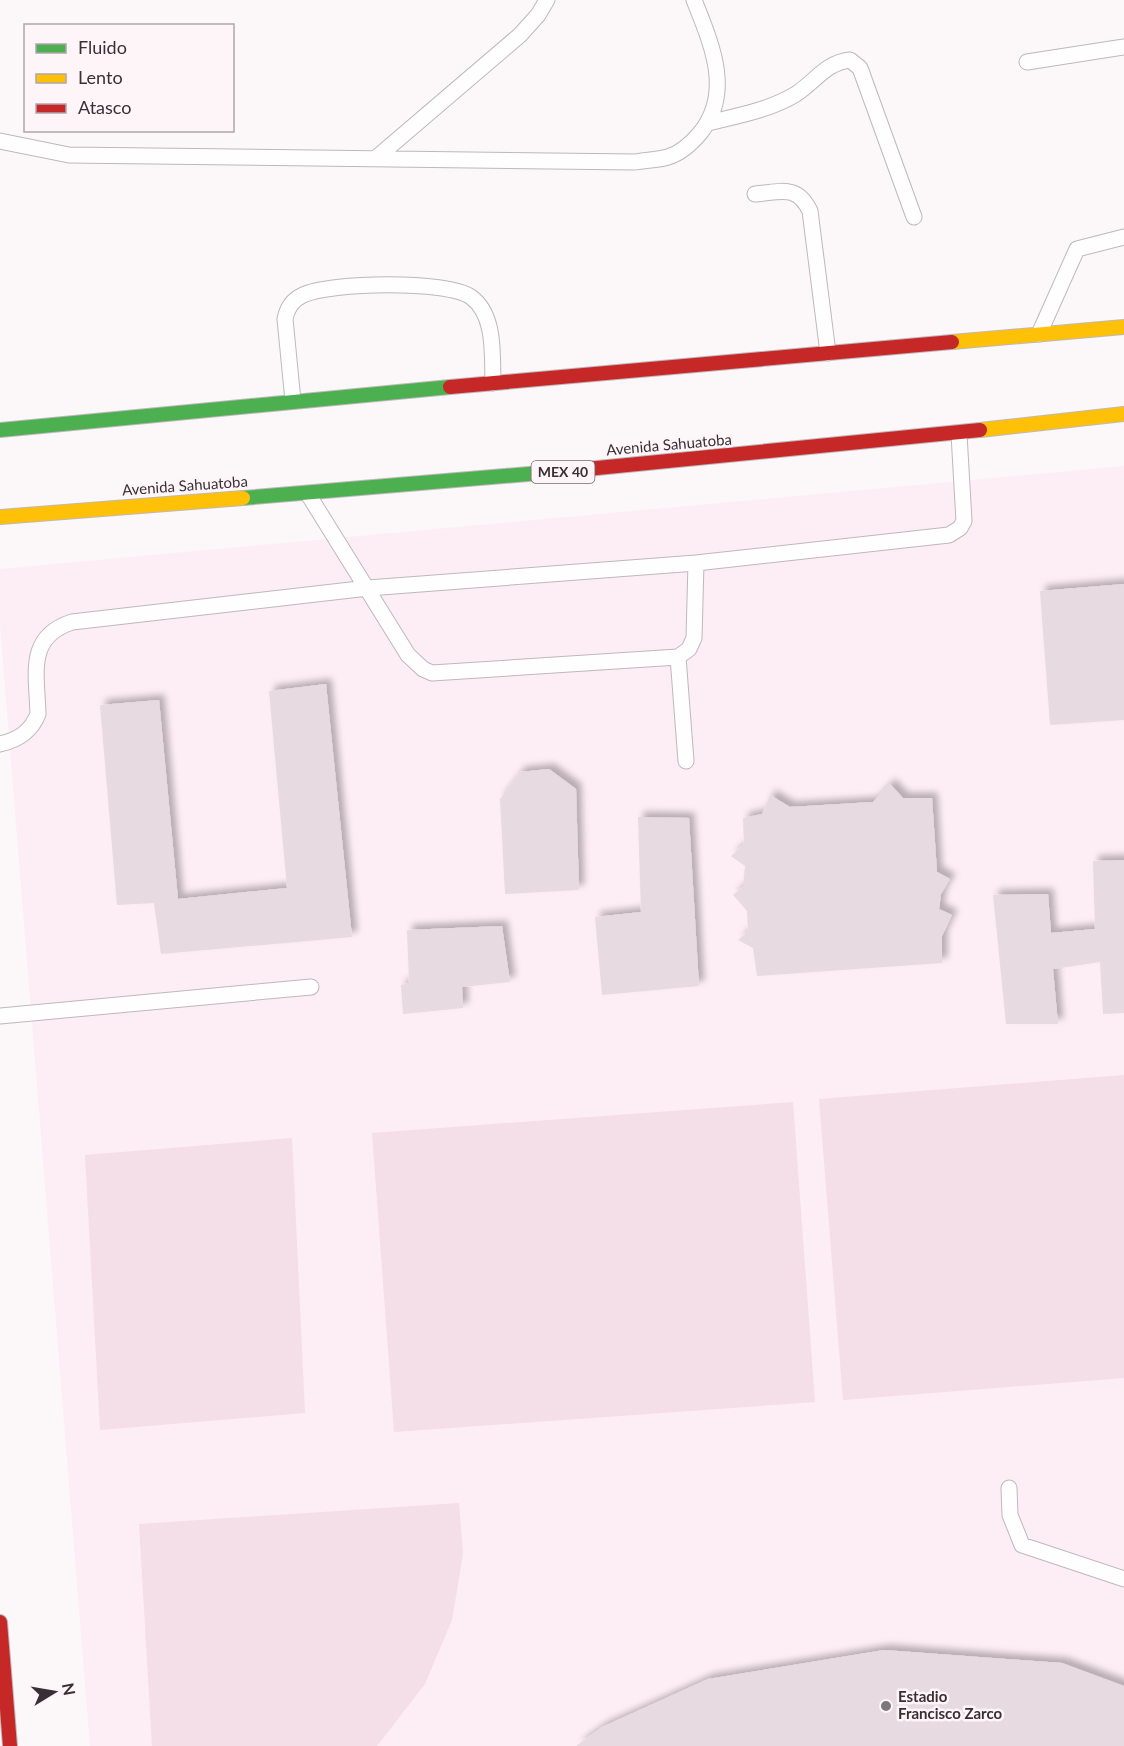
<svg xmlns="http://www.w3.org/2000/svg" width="1124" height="1746" font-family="Lato,sans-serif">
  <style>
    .built { fill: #fdedf5 }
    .green { fill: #f4dee8 }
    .building { fill: #e7dae1; filter: url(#shadow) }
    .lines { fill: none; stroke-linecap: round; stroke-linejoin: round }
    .lane-casing { stroke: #beb8ba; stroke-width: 17 }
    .fast-casing { stroke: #beb8ba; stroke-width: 16 }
    .slow-casing { stroke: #beb8ba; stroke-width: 16 }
    .jam-casing { stroke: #beb8ba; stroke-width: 16 }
    .lane { stroke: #fffefe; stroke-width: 15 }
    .fast { stroke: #4caf50; stroke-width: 14 }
    .slow { stroke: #ffc107; stroke-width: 14 }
    .jam { stroke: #c62828; stroke-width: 14 }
    .poi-dot { fill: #7d767a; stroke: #fef5f9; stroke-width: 2 }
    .labels { text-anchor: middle; stroke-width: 5; stroke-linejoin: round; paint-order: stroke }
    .shield { fill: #fef5f9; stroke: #746b70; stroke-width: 1.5 }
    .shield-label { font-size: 14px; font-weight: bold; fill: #393035 }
    .street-label { font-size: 15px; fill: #393035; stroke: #fef5f9 }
    .poi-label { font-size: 15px; font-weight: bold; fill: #393035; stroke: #fef5f9; text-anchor: start }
  </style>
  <defs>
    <filter id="shadow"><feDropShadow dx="5.5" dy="-5.5" stdDeviation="3" flood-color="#0004"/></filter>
  </defs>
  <rect width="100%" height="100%" fill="#fcf7f9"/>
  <path class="built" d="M1124,466V1746H90L0,624V569Z"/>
  <path class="green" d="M1124,1075V1378L843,1400L819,1099Z
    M793,1102L815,1402L394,1432L372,1133Z
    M292,1138L305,1413L100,1430L85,1155Z
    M459,1503L463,1554L452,1620L425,1684L377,1746H152L139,1524Z"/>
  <path class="building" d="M1124,584V720L1050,725L1040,591Z
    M326,684L352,937L161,954L154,903L117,905L100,705L159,700L178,899L287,888L269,691Z
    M549,769L576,789L579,890L505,894L500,799L520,772Z
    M890,784L903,798H932L937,872L950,879L941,894L939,909L952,915L942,936V963L757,976L753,948L738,940L748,931L747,911L733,895L743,887L745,866L731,856L744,844L743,818L762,814L770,795L790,807L873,802Z
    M638,817L689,818L699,986L602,995L595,917L641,912Z
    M1124,860V1013L1103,1014L1100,962L1053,969L1058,1024H1006L993,895L1048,894L1051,933L1095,929L1093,861Z
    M502,926L510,982L462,987L463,1008L403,1014L401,985L409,983L407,930Z
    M884,1650L1062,1663L1124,1686V1746H576L602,1727L708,1679Z"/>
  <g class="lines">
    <g class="lane-casing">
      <path id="lane" d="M1027,62L1124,47
        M708,123C737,116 770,110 796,94C816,81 825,63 850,60L860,68L914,217
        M0,141L69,155L635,162C646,160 658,160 668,157C681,153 692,143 701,132C733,91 711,43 694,0
        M375,159L520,35L538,15L547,0
        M755,194C781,192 797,184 810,211L828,353
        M1039,334L1077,249L1124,237
        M293,401L285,319C287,308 292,300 303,295C330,282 447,280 471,297C496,315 492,356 493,383
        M308,494L408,655L423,669L432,673L678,657L689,649L694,638L696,563
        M678,657L686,761
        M0,744C18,740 31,732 38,714C37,674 26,637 72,622L368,588L696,563L949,535L960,528L964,521L959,434
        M0,1016L311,987
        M1009,1488L1010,1515L1022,1545L1124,1579"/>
    </g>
    <g class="fast-casing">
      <path id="fast" d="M0,430L450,387
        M243,498L587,469"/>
    </g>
    <g class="slow-casing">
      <path id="slow" d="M952,342L1124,327
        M980,430L1124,414
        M0,517L243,498"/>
    </g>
    <g class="jam-casing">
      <path id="jam" d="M450,387L952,342
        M587,469L980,430
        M0,1622L10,1746"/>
    </g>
    <use href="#lane" class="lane"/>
    <use href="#fast" class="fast"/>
    <use href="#slow" class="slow"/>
    <use href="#jam" class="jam"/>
  </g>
  <circle class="poi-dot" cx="886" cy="1706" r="6"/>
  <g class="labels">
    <rect class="shield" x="531.5" y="461" width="63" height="22" rx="4.5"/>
    <g class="shield-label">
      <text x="563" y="477">MEX 40</text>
    </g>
    <g class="street-label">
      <text transform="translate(669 445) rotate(-5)" y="5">Avenida Sahuatoba</text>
      <text transform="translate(185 486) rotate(-4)" y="5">Avenida Sahuatoba</text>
    </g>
    <g class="poi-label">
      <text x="898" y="1702">Estadio<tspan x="898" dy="17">Francisco Zarco</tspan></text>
    </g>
  </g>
  <rect x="24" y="24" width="210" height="108" fill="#fef5f9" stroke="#afa6ab" stroke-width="1.5"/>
  <rect x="36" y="44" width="30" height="9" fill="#4caf50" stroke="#afa6ab" stroke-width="1.5"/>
  <text x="78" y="54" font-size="18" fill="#393035">Fluido</text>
  <rect x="36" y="74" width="30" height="9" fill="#ffc107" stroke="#afa6ab" stroke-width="1.5"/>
  <text x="78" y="84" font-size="18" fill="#393035">Lento</text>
  <rect x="36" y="104" width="30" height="9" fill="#c62828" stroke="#afa6ab" stroke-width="1.5"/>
  <text x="78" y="114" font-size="18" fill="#393035">Atasco</text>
  <g transform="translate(54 1692) rotate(79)" stroke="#fef5f9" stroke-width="4.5" paint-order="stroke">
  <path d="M0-4.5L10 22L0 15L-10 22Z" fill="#393035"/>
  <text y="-9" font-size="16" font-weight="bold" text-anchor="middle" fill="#393035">N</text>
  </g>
</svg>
